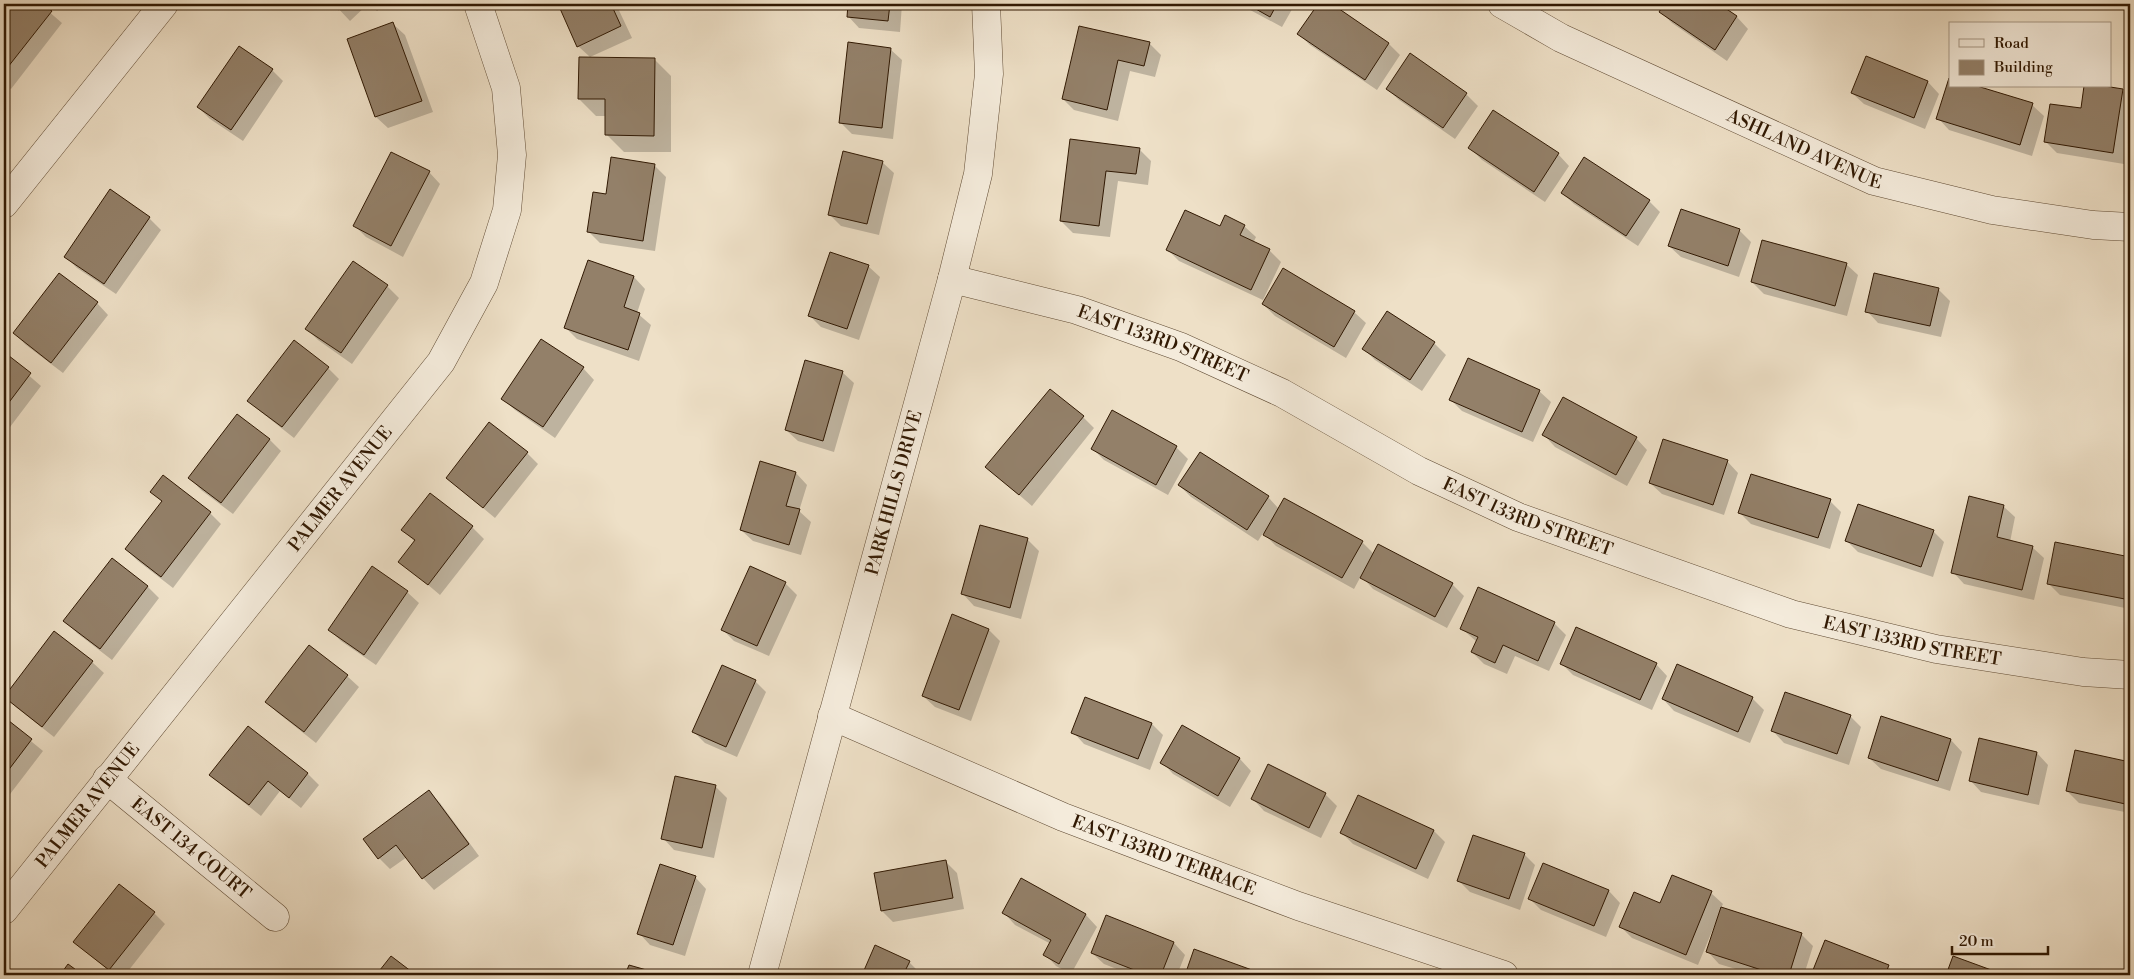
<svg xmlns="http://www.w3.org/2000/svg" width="2134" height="979" font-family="'Libre Bodoni',serif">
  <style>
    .shadow { fill: #0003 }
    .building { fill: #938069; stroke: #311903 }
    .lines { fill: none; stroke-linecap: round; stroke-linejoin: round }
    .minor-casing { stroke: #604b34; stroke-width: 29 }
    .minor { stroke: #f4ebdb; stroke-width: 28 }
    .labels { text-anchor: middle; stroke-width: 5; stroke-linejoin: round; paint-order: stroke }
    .street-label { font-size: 18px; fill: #311903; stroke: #f4ebdb }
  </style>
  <rect width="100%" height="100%" fill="#eee0c7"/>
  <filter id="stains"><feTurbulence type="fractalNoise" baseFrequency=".004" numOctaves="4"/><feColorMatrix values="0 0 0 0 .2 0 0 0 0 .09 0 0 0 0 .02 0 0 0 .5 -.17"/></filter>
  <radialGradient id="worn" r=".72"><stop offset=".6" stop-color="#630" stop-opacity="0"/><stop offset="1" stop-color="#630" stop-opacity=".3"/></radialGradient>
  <path class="shadow" d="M4,4H40L62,23L11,89L4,84Z
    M334,4H368L350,21Z
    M370,4H385L377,11Z
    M559,4H616L632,38L590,57L578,46Z
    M849,4H902L900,32L859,28L848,16Z
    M1239,4H1295L1282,27Z
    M1319,4H1330L1389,44L1400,55L1377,90L1310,45L1299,34Z
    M1632,4H1642L1639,8Z
    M1666,4H1716L1737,17L1748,29L1727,61L1672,23L1660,11Z
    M393,24L405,35L433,112L388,128L376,117L348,40Z
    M1080,27L1149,43L1161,55L1155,77L1130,71L1118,121L1074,110L1063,99Z
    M890,49L902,60L893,139L852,134L841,123Z
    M1411,55L1466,94L1478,106L1455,139L1399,100L1387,89Z
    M1866,58L1928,82L1939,94L1925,129L1864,104L1852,93Z
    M654,59L671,76V152H624L607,135V116H596L579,99Z
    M272,70L283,81L243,141L210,119L198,107Z
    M1950,79V86L2032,105L2044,116L2032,156L1949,130L1938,118Z
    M2123,91L2130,98V126L2124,164L2057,153L2045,141L2082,110Z
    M1071,141L1139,149L1151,161L1148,185L1118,181L1110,237L1073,233L1061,221Z
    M1470,148L1558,154L1569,166L1545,202L1482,160Z
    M882,162L894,173L879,235L841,226L829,214Z
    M654,165L666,177L655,251L600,243L588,231L607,195Z
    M429,172L440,184L403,257L366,237L355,226Z
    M1562,193L1649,201L1660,212L1638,246L1574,204Z
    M149,218L161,230L116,294L77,268L65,256Z
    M1244,226L1256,237L1253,243L1269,250L1281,262L1263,300L1179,261L1168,250L1221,228Z
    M1739,230L1751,242L1739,277L1681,257L1669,246Z
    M588,261L634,277L645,289L637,313L651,325L639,361L577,339L566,328Z
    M354,262L387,286L399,298L352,364L318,340L307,329Z
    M1846,264L1858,275L1847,316L1764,294L1752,282Z
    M868,266L880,277L859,340L821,327L810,316Z
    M59,275L97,303L108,315L63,373L26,345L14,333Z
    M1938,289L1950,301L1941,337L1878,323L1867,311Z
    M1263,304L1354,312L1366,323L1346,358L1275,316Z
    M1434,343L1446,355L1422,391L1375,360L1364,349Z
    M4,354L41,386L4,435Z
    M328,368L339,379L294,438L261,412L249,401Z
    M583,368L594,380L555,438L515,410L503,399Z
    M842,372L854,383L834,452L798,441L786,430Z
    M1539,391L1551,402L1533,442L1462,411L1451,400Z
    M238,415L270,440L281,451L233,514L201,490L190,478Z
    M1083,417L1094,428L1032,506L987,467Z
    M1544,435L1636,438L1647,450L1627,486L1555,447Z
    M1176,447L1188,459L1168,495L1104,460L1092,448Z
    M527,453L538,464L495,518L447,478Z
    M1727,461L1738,473L1724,515L1662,494L1650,483Z
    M761,463L796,473L807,485L799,511L811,522L801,555L753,541L741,530Z
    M1179,485L1268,497L1279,509L1362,542L1374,554L1452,584L1464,596L1447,628L1373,589L1361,576L1354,589L1276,546L1263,533L1258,541L1191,497Z
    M152,492L210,513L221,524L173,588L138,561L126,549L162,502Z
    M430,495L472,527L484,539L440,595L400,561L415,542L403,530Z
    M1830,501L1841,512L1830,549L1751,524L1740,513Z
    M2003,506L2015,517L2010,542L2032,547L2044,558L2034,600L1964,584L1953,572Z
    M1933,531L1944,542L1933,577L1858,552L1847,541Z
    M1028,540L1039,551L1021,619L974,606L963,594Z
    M2056,543L2130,558V609L2060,595L2048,583Z
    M785,583L797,595L769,656L734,641L722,629Z
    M147,586L159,598L112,660L77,633L65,621Z
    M407,592L419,603L376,665L341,641L330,630Z
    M1554,623L1566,635L1549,671L1515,656L1507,674L1484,664L1472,652L1477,642L1461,628Z
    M989,630L1000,641L971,721L935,707L923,696Z
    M309,646L347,676L359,687L316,743L278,713L267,702Z
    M92,662L104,673L54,737L17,708L5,697Z
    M1561,663L1656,664L1667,676L1652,710L1573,675Z
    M755,681L766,692L737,757L705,743L694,732Z
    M1752,698L1764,710L1750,743L1674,711L1663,699Z
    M1850,716L1861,727L1849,765L1784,743L1773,731Z
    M1882,718L1951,740L1962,752L1950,791L1881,769L1869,758Z
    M4,719L43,751L4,802Z
    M1152,724L1163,735L1150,770L1084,744L1073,732Z
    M248,727L308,774L319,785L301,808L280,791L261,816L223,786L211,775Z
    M1182,727L1240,759L1251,771L1230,807L1173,774L1162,762Z
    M1979,739L2037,753L2048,765L2039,805L1981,792L1970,780Z
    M2076,752L2130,764V813L2079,803L2067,791Z
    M1269,766L1325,794L1337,806L1321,838L1264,811L1253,799Z
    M715,786L727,798L714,858L674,850L663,838Z
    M429,792L440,803L479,856L434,890L423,878L407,857L390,869L379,858Z
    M1434,831L1445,842L1428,879L1353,844L1342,833Z
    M1524,854L1535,865L1520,910L1470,892L1459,881Z
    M946,862L957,873L964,909L893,922L882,911Z
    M1544,865L1609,891L1620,903L1606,937L1541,910L1530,899Z
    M695,877L706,889L685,956L650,945L639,933Z
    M1672,877L1711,893L1723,904L1721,908L1801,934L1813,946L1804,975H1756L1719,964L1708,952L1717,925L1715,924L1698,965L1632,938L1621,927L1661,904Z
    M1021,880L1086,915L1097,927L1071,974L1056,966L1045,954L1051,944L1015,925L1004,913Z
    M154,913L165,924L125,975H114L74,942Z
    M1107,916L1174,943L1185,955L1177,975H1132L1104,964L1092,953Z
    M1826,942L1888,967L1897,975H1812Z
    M876,947L909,962L920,973L919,975H863Z
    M1195,951L1262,975H1186Z
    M1954,958L1993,972L1996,975H1947Z"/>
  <path class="building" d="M4,4H42L52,11L4,72Z
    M332,4H345L338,10Z
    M558,4H611L621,26L577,47Z
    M848,4H890L888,21L847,17Z
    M1247,4H1277L1270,17Z
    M1318,4H1332L1389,43L1365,80L1297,34Z
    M1664,4H1719L1737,16L1715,50L1659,12Z
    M393,22L422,101L375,117L347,39Z
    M1079,26L1150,42L1144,66L1118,60L1107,110L1062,99Z
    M848,42L891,48L882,128L839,123Z
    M239,46L273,69L231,130L197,107Z
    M1410,53L1467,93L1443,128L1386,89Z
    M1866,56L1928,81L1914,118L1851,93Z
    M579,57L655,58L654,136L605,135V99H578Z
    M1949,78L1950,86H1977L2033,103L2020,145L1936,119Z
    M2084,86H2104L2123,89L2113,153L2044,142L2050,104L2081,108Z
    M1493,110L1559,153L1534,192L1468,148Z
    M1070,139L1140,148L1136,174L1106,171L1099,226L1060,221Z
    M843,151L883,161L867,224L828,215Z
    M391,152L430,171L391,246L353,226Z
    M611,157L655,164L643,241L587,232L593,192L606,194Z
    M1584,157L1650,200L1626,236L1561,193Z
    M110,189L150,217L104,284L64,257Z
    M1681,209L1740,229L1728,266L1668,246Z
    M1185,210L1220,226L1225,215L1245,225L1240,235L1270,249L1251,290L1166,250Z
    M1762,240L1847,263L1835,306L1751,282Z
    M830,252L869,265L847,329L808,316Z
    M588,260L634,276L624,307L640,313L628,350L564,328Z
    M353,261L388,285L341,353L305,329Z
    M1283,268L1355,311L1334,347L1262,304Z
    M59,273L98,302L51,363L13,333Z
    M1874,273L1939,288L1930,326L1865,312Z
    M1387,311L1435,342L1410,380L1362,349Z
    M541,339L584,367L543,427L501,399Z
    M294,340L329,367L282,427L247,401Z
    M4,352L31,373L4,409Z
    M1468,358L1540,390L1522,432L1449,400Z
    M805,360L843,371L823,441L785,430Z
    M1050,389L1084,416L1019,495L985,467Z
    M1563,397L1637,437L1616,475L1542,435Z
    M1112,410L1177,446L1156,485L1091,449Z
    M237,414L270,439L221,503L188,478Z
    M489,422L528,452L483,508L446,478Z
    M1663,439L1728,460L1713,505L1649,483Z
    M1200,452L1269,496L1247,530L1178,485Z
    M760,461L796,472L786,506L800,509L789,545L740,530Z
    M1751,474L1831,499L1818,538L1738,513Z
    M163,475L211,512L161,577L125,549L162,501L150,492Z
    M430,493L473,526L428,585L398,562L415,540L401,530Z
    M1969,496L2004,505L1997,537L2033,546L2022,590L1951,573Z
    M1284,498L1363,541L1342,578L1263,535Z
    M1858,504L1934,530L1921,567L1845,541Z
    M980,525L1028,538L1010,608L961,594Z
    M2055,542L2130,557V600L2047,584Z
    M1378,544L1453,583L1435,617L1360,578Z
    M112,558L148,586L100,649L63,621Z
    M372,566L408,591L364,655L328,630Z
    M750,566L786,582L757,646L721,630Z
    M1478,587L1555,622L1538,661L1503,645L1495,663L1471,652L1478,637L1460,629Z
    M952,614L989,629L959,710L922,696Z
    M1576,627L1657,663L1640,700L1560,664Z
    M54,631L93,661L42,727L4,697Z
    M309,645L348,675L304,732L265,702Z
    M1677,664L1753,697L1738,732L1662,699Z
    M722,665L756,680L726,747L692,732Z
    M1785,692L1851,715L1837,754L1771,731Z
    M1085,697L1152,723L1138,759L1071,733Z
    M1881,716L1951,739L1938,781L1868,758Z
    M4,717L32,739L4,776Z
    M1182,725L1240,758L1218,796L1160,763Z
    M248,726L308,773L289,798L268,781L249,805L209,775Z
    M1979,738L2037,752L2028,795L1969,781Z
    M2075,750L2130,762V805L2066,791Z
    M1268,764L1326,793L1309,828L1251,799Z
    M675,776L716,785L702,848L661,839Z
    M429,790L469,844L422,879L396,845L378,859L363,839Z
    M1358,795L1434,830L1416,869L1340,833Z
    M1473,835L1525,853L1509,899L1457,881Z
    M946,860L953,898L881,911L874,873Z
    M1543,863L1609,890L1594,926L1528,899Z
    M660,864L696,876L673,945L637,934Z
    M1672,875L1712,891L1686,955L1619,927L1634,892L1660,903Z
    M1021,878L1086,914L1059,964L1043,955L1051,940L1002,913Z
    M119,884L155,912L109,970L73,942Z
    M1721,907L1802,933L1789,975H1777L1706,952Z
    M1106,915L1174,942L1161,975H1147L1091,953Z
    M1825,940L1889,965L1885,975H1811Z
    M875,945L910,961L903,975H862Z
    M1194,949L1263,974V975H1185Z
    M391,956L416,975H376Z
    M1953,956L1994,971L1992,975H1946Z
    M68,964L83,975H60Z
    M629,965L664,975H625Z"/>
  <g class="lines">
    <g class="minor-casing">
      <g id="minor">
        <path id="s1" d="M1502,4L1561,38L1874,181L1992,210L2093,225L2130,227"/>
        <path d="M4,204L164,4"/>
        <path id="s2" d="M952,279L1077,310L1181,347L1282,393L1419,471L1518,517L1791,614L1936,649L2083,672L2130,675"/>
        <path id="s3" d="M832,716L1063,817L1298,906L1504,975"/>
        <path id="s4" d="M107,779L275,917"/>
        <path id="s5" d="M4,910L441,362L484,283L507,210L512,155L506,88L478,4"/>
        <path id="s6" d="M762,975L952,279L978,174L989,74L986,4"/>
      </g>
    </g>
    <use href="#minor" class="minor"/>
  </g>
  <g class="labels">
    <g class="street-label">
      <text dy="6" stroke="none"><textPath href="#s1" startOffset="336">ASHLAND AVENUE</textPath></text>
      <text dy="6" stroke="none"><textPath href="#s2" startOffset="221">EAST 133RD STREET</textPath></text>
      <text dy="6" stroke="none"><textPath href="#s5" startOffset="539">PALMER AVENUE</textPath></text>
      <text dy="6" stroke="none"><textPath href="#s6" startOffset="500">PARK HILLS DRIVE</textPath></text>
      <text dy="6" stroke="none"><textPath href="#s2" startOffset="626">EAST 133RD STREET</textPath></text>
      <text dy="6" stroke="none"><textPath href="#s2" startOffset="1031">EAST 133RD STREET</textPath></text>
      <text dy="6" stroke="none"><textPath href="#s5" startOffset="134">PALMER AVENUE</textPath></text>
      <text dy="6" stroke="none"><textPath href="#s4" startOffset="109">EAST 134 COURT</textPath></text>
      <text dy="6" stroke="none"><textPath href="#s3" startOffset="360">EAST 133RD TERRACE</textPath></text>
    </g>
  </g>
  <rect width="2134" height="979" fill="none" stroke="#eee0c7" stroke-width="20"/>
  <rect x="5" y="5" width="2124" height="969" fill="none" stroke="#311903" stroke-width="2.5"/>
  <rect x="10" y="10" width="2114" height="959" fill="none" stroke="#311903"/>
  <rect x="1949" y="22" width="162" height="65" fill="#f4ebdb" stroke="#a69785"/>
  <rect x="1959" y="39" width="25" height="8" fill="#f4ebdb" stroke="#a69785"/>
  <text x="1994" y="48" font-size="15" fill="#311903">Road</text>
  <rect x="1959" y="60" width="25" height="15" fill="#938069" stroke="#a69785"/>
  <text x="1994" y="72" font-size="15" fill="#311903">Building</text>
  <path d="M1952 946v8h96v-8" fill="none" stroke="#311903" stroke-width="2.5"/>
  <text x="1959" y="946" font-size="15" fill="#311903" stroke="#f4ebdb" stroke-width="4" paint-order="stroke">20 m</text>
  <rect width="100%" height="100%" filter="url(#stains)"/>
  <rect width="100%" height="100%" fill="url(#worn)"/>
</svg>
